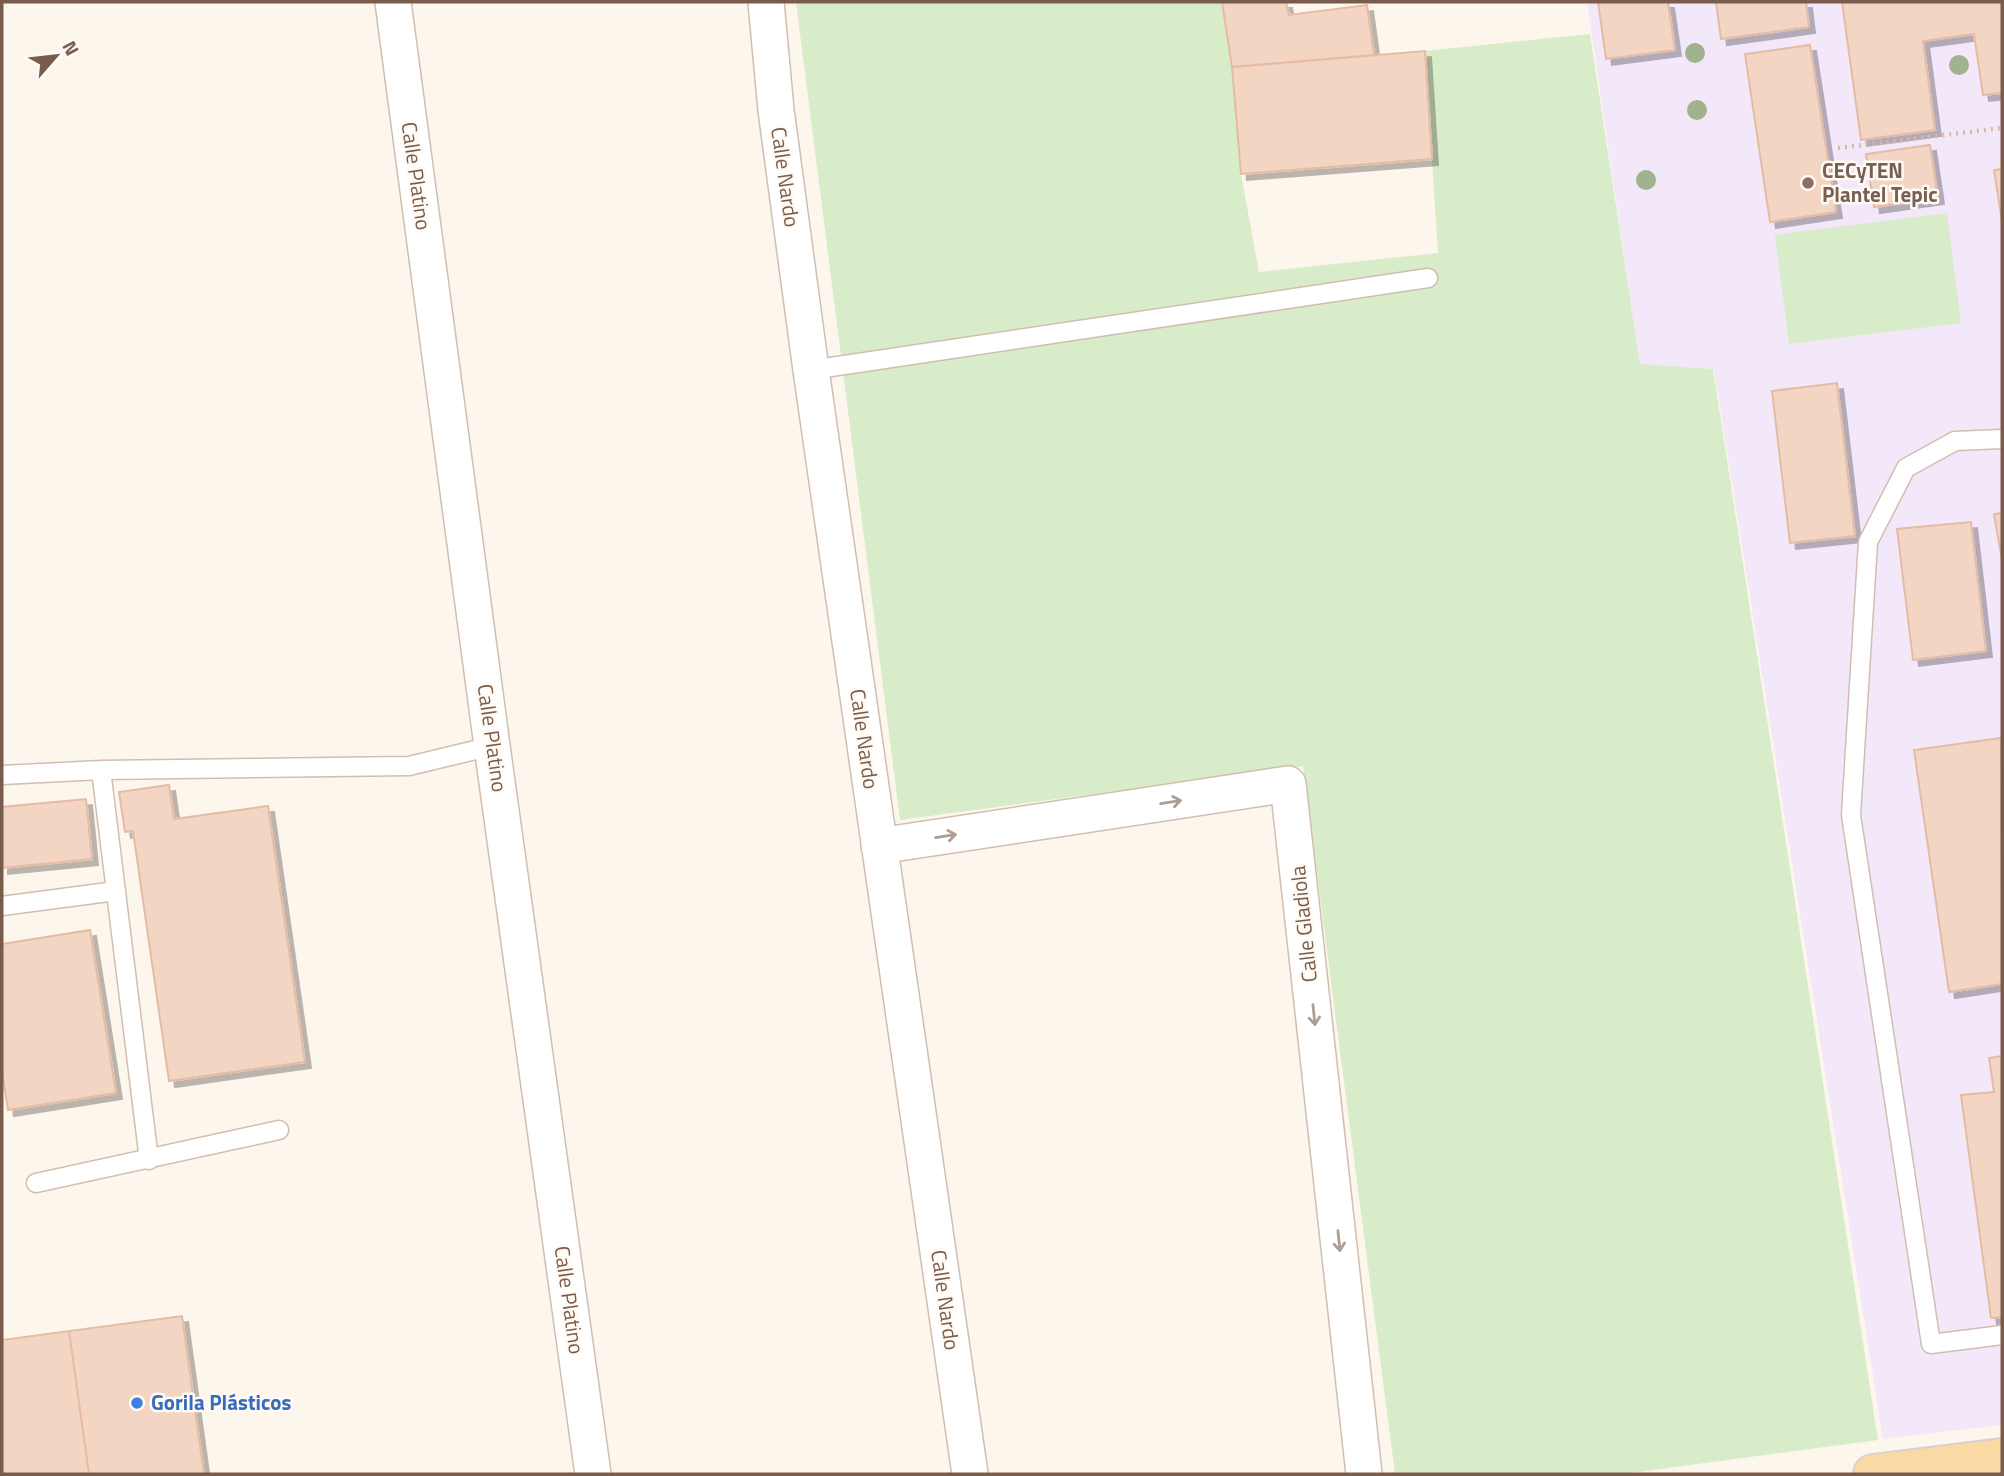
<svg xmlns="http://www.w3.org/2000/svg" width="2004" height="1476" font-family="'Titillium Web',sans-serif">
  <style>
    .education { fill: #f3e8fa }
    .green { fill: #d8ecc9 }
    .building { fill: #f3d5c3; stroke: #e6bba3; stroke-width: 2; filter: url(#shadow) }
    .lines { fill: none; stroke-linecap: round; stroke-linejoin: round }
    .lane-casing { stroke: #d1beb0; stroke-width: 21 }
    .street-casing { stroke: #d1beb0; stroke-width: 38 }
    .primary-casing { stroke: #dad1cd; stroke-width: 42 }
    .path { stroke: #d9b8a5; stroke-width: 4.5; stroke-dasharray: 2 5; stroke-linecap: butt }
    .lane { stroke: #fff; stroke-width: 18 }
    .street { stroke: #fff; stroke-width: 35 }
    .primary { stroke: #fbd9a5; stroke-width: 38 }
    .tree { fill: #a0b28e }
    .oneway { stroke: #af9d94 }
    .education-dot { fill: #8d6e63; stroke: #fffaf3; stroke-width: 2.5 }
    .shop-dot { fill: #3f7fe0; stroke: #fffaf3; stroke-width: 2.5 }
    .labels { text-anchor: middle; stroke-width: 5; stroke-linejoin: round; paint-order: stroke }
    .education-label { font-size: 21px; font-weight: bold; fill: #785e54; stroke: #fffaf3; text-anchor: start }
    .street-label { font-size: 21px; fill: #7a5c4d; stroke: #fffaf3 }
    .shop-label { font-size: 21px; font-weight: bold; fill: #366cbe; stroke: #fffaf3; text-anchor: start }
  </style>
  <defs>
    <filter id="shadow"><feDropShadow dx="6" dy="6" stdDeviation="0" flood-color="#0004"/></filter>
  </defs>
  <rect width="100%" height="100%" fill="#fdf6ec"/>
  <path class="education" d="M1587,2H2002V1425L1883,1439L1714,369L1640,365Z"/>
  <path class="green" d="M796,2H1222L1232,67L1241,174L1259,272L1438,253L1425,51L1590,34L1640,364L1713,369L1878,1440L1623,1474H1395L1303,766L900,820Z
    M1947,213L1961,323L1789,344L1775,235Z"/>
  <path class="building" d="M1222,2H1286L1289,15L1367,5L1374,55L1232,67Z
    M1598,2H1668L1675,50L1606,59Z
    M1716,2H1806L1809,27L1721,39Z
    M1842,2H2002V93L1983,95L1974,34L1923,41L1935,130L1861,140Z
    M1810,45L1836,212L1770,222L1745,54Z
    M1425,51L1432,159L1241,174L1232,67Z
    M1930,145L1938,198L1874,207L1866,154Z
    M2002,169V221L1994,170Z
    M1837,383L1855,536L1790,543L1772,391Z
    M2002,513V560L1994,514Z
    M1971,522L1986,651L1913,660L1897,529Z
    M2001,738L2002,984L1949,992L1914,750Z
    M169,785L174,819L268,806L305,1062L169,1081L133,831L125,832L119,792Z
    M86,799L92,859L2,868V807Z
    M90,930L116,1093L8,1110L2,1071V944Z
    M2002,1056V1317L1991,1318L1961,1095L1994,1092L1989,1058Z
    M182,1316L204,1474H89L69,1331Z
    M69,1331L89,1474H2V1340Z"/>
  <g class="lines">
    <g class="lane-casing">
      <path id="lane" d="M811,370L1428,278
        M2002,439L1955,441L1906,468L1868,542L1851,815L1931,1344L2002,1335
        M101,770L149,1160
        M2,775L101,770L409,766L492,746
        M2,906L116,891
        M36,1183L279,1130"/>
    </g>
    <g class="street-casing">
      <path id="street" d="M393,2L492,746L593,1474
        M766,2L776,110L811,370L970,1474
        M879,846L1288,784L1364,1474"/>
    </g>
    <g class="primary-casing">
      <path id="primary" d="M1873,1474L2002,1458"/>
    </g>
    <path class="path" d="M1838,148L2002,128"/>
    <use href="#lane" class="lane"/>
    <use href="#street" class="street"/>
    <use href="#primary" class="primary"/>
  </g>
  <g class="tree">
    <circle cx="1695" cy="53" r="10"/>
    <circle cx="1959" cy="65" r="10"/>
    <circle cx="1697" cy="110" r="10"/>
    <circle cx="1646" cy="180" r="10"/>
  </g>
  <defs><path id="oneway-shaft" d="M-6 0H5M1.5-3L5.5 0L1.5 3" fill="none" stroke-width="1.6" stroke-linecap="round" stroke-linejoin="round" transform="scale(1.75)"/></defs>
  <g class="oneway">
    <use href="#oneway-shaft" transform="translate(1171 802) rotate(-9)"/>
    <use href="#oneway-shaft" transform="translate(946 836) rotate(-9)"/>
    <use href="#oneway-shaft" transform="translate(1314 1015) rotate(84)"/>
    <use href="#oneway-shaft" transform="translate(1339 1241) rotate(84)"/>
  </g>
  <circle class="education-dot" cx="1808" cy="183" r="7"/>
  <circle class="shop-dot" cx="137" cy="1403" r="7"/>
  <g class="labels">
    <g class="education-label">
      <text x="1822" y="178">CECyTEN<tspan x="1822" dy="24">Plantel Tepic</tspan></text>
    </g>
    <g class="street-label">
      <text transform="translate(416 176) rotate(82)" y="7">Calle Platino</text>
      <text transform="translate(785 177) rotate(82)" y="7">Calle Nardo</text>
      <text transform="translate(492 738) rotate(82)" y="7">Calle Platino</text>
      <text transform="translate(864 739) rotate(82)" y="7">Calle Nardo</text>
      <text transform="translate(1304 924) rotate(-96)" y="7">Calle Gladiola</text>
      <text transform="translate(569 1300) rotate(82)" y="7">Calle Platino</text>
      <text transform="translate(945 1300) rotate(82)" y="7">Calle Nardo</text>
    </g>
    <g class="shop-label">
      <text x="151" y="1410">Gorila Plásticos</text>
    </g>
  </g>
  <rect width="2004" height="1476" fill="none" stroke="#7a5c4d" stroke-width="7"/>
  <g transform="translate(56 56) rotate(62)" stroke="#fffaf3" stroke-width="5" paint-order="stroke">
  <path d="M0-5L12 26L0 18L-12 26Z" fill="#7a5c4d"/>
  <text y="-10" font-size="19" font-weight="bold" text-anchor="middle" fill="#7a5c4d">N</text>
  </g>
</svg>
